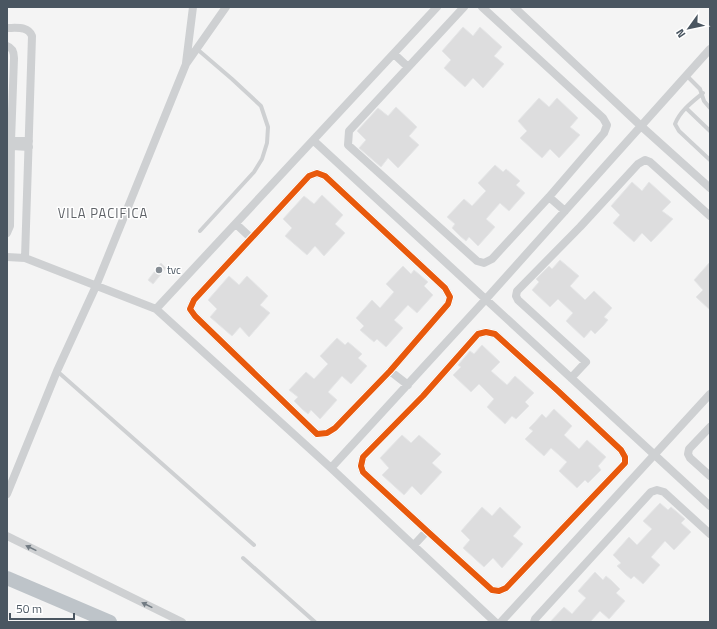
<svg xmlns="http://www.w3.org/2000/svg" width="717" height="629" font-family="'Titillium Web',sans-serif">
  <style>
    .building { fill: #ddddde; stroke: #e5e6e7 }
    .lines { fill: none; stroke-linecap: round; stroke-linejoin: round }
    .lane { stroke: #ced0d2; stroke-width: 4 }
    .street { stroke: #ced0d2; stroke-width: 8 }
    .highway { stroke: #bec4c9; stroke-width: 14 }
    .cycleway-casing { stroke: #fff; stroke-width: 8 }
    .cycleway { stroke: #e8590c; stroke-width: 6 }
    .oneway { fill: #727b83 }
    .poi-dot { fill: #868d94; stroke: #fff; stroke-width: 1.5 }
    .labels { text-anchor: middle; stroke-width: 3; stroke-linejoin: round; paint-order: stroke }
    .poi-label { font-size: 11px; fill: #4a5661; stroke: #fff; text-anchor: start }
    .quarter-label { font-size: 13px; letter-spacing: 1px; fill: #5f6368; stroke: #fff }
  </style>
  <rect width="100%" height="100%" fill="#f4f4f4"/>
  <path class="building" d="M463,27L473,36L480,27L502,47L494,56L504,64L483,88L473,78L465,87L444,68L451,60L442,51Z
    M539,98L549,107L557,98L578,118L570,127L580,135L559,158L550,149L542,158L520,138L527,131L518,121Z
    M396,107L417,127L409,136L419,145L398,168L388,158L381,167L359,148L366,140L357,131L378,108L388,116Z
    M495,165L503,172L506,169L512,174L520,181L516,185L525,193L509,211L500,203L486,219L495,227L478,246L469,237L466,241L460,236L452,228L455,224L447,217L464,199L472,206L486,191L478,183Z
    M632,182L642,191L649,182L671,202L662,211L673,219L651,242L642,233L634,242L613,223L620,215L611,206Z
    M322,195L343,215L335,224L345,233L324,256L315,246L307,255L285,236L292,228L283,219L304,196L314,204Z
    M560,260L579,276L570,286L585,300L594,291L612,308L604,317L608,320L603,326L595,334L591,330L584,338L566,321L573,313L558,299L550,307L532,290L539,282L536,279L549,266L552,269Z
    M710,262V310L696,297L703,290L694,280Z
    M161,263L166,268L153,284L148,280Z
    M403,266L411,274L414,270L420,275L428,282L424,286L433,295L417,313L408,305L394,320L403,328L386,347L377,339L374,342L368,337L360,330L364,326L356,318L372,300L380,308L394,292L386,284Z
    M229,276L239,285L247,276L268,296L260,305L270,313L249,337L240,327L232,336L210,317L217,309L208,300Z
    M337,338L345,345L348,342L354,347L362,354L358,358L367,366L351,384L342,376L328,392L337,400L320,419L311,410L308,414L302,409L294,401L298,397L289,390L306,372L314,379L328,364L320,356Z
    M482,345L500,362L491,371L507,385L515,376L534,393L525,402L529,406L516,419L512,416L505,424L487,407L494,399L479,384L471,392L453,375L461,367L458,365L470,351L474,354Z
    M554,409L572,426L564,435L579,449L587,440L606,457L598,466L601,470L588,483L585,480L577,488L559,471L567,462L551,448L544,456L525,439L533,431L529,428L535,422L542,414L546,418Z
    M402,435L411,443L419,435L441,454L432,463L442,472L421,495L412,486L404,495L382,475L389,468L380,458Z
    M660,503L668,510L671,507L677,512L685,519L681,523L691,532L674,550L665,541L651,557L660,565L643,584L634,576L631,579L625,574L617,566L621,563L613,555L629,537L637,545L652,529L643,521Z
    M482,507L492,516L500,507L521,527L513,536L523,544L502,568L493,558L484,567L463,548L470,540L461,531Z
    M595,572L603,580L606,576L612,581L620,589L616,593L625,601L609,619L600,611L590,622H550L564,607L572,614L586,598L578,591Z"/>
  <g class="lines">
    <path class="lane" d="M197,49L232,79L261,106L268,127L267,143L262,159L254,172L200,231
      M686,75L700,89L704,101L710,108
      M703,93C692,102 680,111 675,124L679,131L710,160
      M686,108L710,131
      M57,371L254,545
      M243,558L315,622"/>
    <path class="street" d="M464,7L349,131L348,145L477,261L484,263L492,259L549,197L604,133L607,125L603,118L482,7
      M514,7L641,126L710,188
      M7,28C17,28 28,26 32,36L25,258
      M7,46C13,48 14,52 14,58L11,141L10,226L7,233
      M394,54L408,67
      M186,63L193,7
      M11,141H29
      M314,141L710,506
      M12,146L29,147
      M317,173L325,176L445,288L450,297L448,304L390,371L335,428L327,433L317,434L195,316L190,309L194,300L309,176Z
      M549,197L565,211
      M236,224L251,238
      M7,257L25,258L156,309L331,468L495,622
      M156,309L437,7
      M486,332L495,334L557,390L621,450L625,457V463L506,588L499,591L492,590L427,531L363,472L361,466L363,457L423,396L478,334Z
      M390,371L408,385
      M571,378L586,362L518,300L516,296L517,291L580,227L638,164L645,160L650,162L710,216
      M710,427L689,449L688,454L690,458L710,476
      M331,468L486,299L710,49
      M7,494L57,371L96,286L186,64L226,7
      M7,536L182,622
      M414,545L427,531
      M501,622L710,394
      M534,622L535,619L651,492L657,490L664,492L710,534"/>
    <path class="highway" d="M7,578L110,622"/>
    <g class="cycleway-casing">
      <path id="cycleway" d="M317,173L325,176L445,288L450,297L448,304L390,371L335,428L327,433L317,434L195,316L190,309L194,300L309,176Z
        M486,332L495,334L557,390L621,450L625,457V463L506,588L499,591L492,590L427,531L363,472L361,466L363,457L423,396L478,334Z"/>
    </g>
    <use href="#cycleway" class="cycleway"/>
  </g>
  <defs><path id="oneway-solid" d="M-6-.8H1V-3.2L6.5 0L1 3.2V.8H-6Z"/></defs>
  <g class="oneway">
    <use href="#oneway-solid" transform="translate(31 548) rotate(-154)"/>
    <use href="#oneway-solid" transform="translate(147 605) rotate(-154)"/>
  </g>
  <circle class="poi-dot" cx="159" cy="270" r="4"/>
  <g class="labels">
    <g class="poi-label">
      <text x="167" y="274">tvc</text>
    </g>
    <g class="quarter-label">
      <text x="103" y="218">VILA PACIFICA</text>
    </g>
  </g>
  <rect width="717" height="629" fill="none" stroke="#4a5661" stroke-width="16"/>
  <g transform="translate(689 28) rotate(237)" stroke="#ffffff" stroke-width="3" paint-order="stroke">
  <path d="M0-3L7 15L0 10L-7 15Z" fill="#4a5661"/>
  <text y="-6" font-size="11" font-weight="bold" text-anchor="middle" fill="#4a5661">N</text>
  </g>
  <path d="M10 613v6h64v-6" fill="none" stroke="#4a5661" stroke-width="2"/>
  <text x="16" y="613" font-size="12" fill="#4a5661" stroke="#ffffff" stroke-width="3" paint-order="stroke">50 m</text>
</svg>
